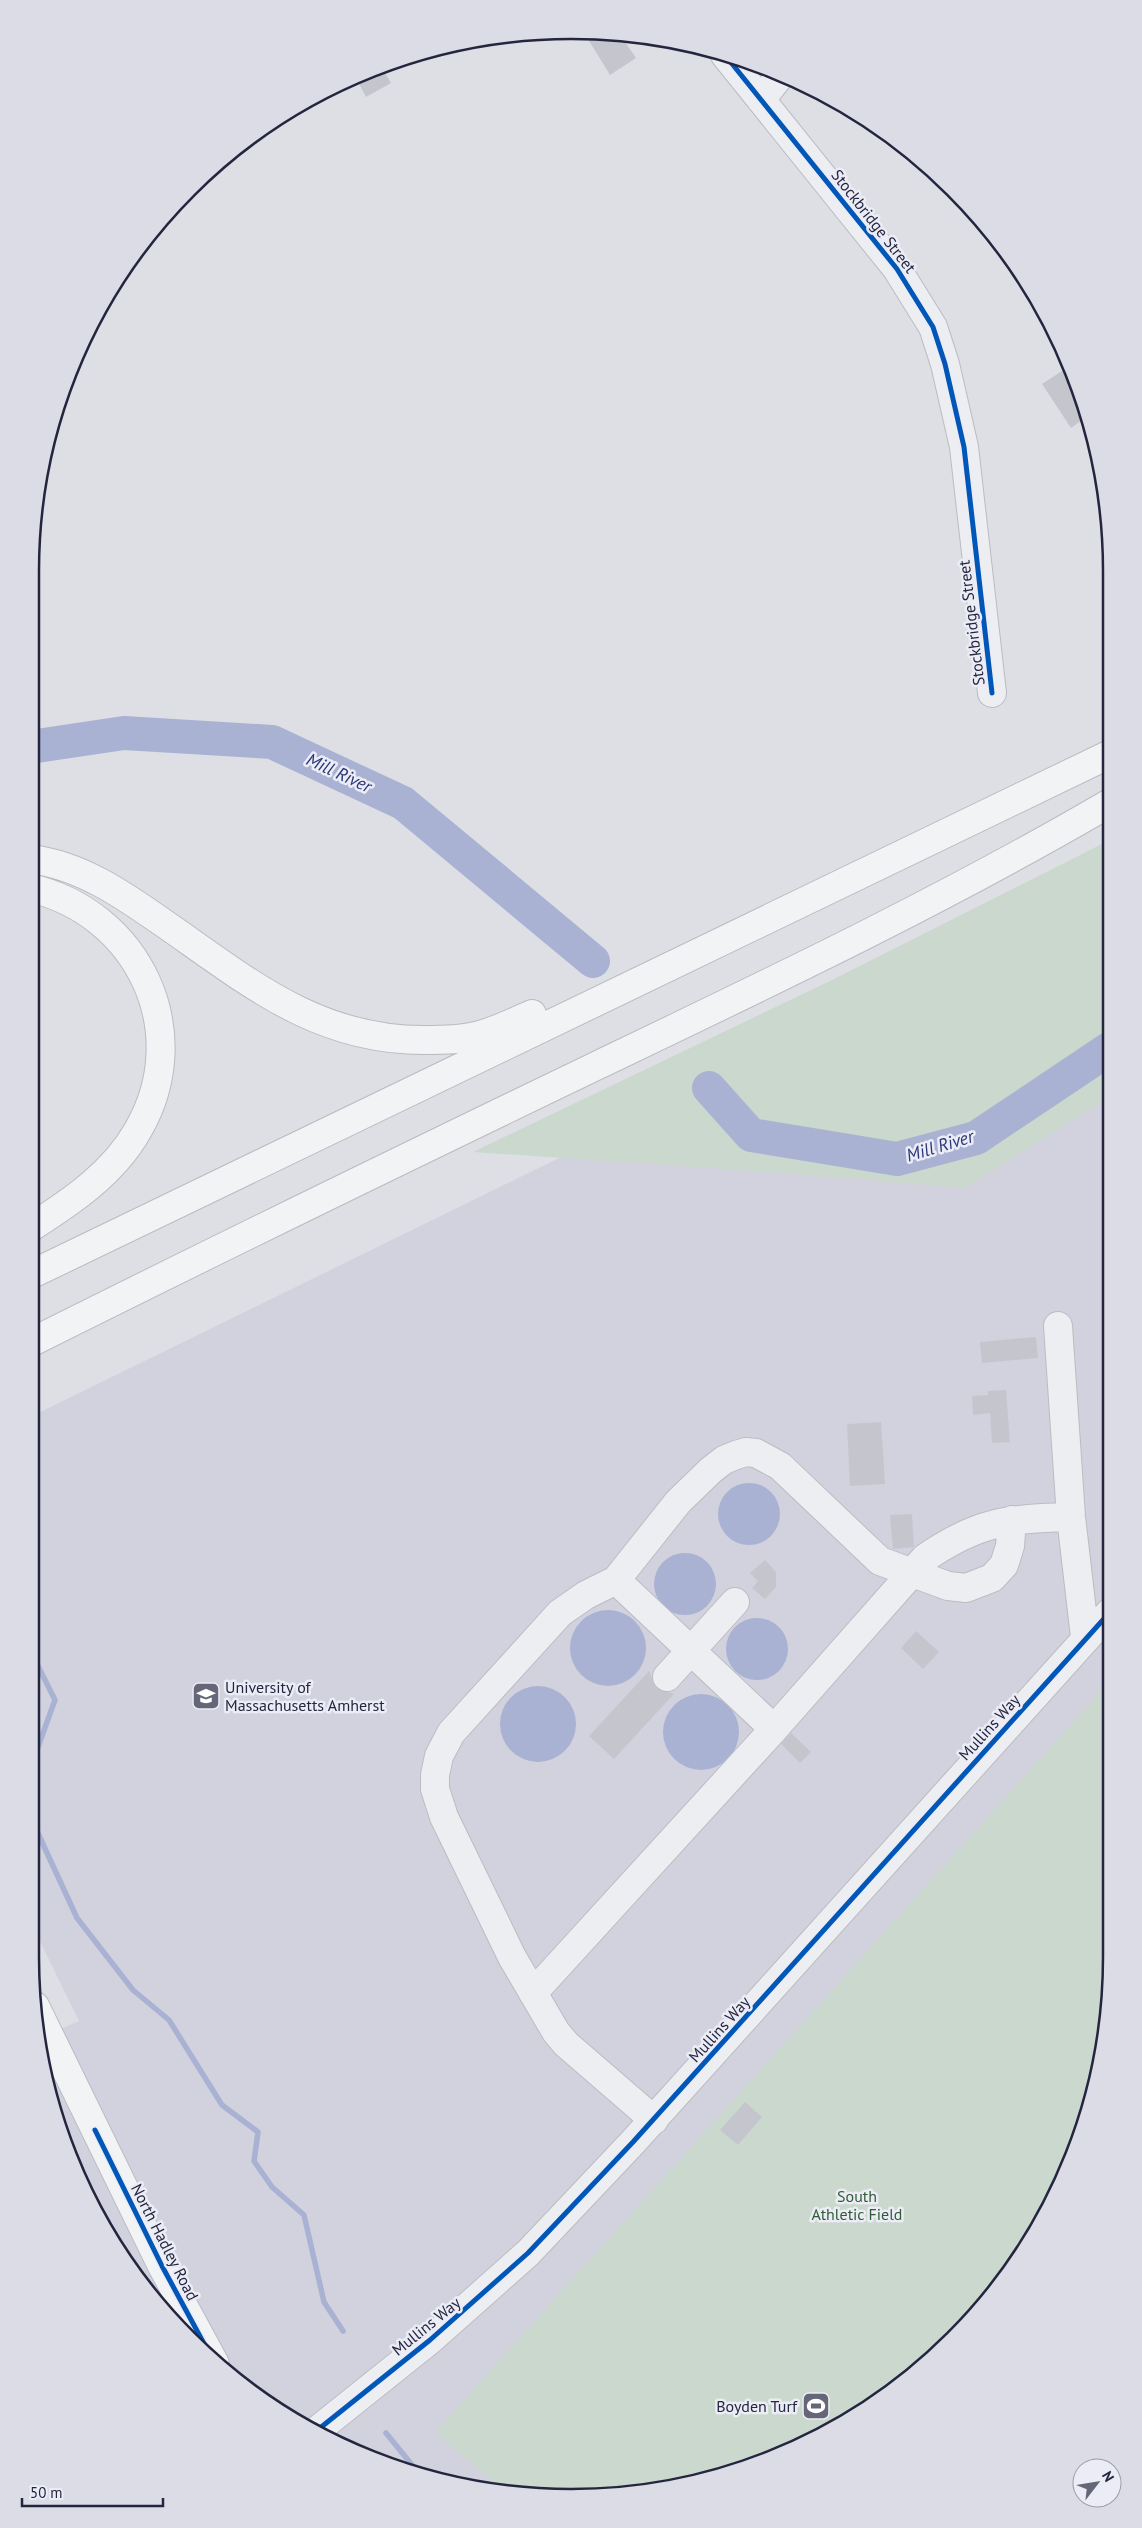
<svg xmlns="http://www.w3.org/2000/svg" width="1142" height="2528" font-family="'PT Sans',sans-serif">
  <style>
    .built { fill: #d1d2dd }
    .green { fill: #cbd8cd }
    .water { fill: #a9b2d3 }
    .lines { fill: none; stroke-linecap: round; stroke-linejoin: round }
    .stream { stroke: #a9b2d3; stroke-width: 5.5 }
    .river { stroke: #a9b2d3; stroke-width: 34 }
    .building { fill: #c5c6cd }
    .minor-casing { stroke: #bbbcc2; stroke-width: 30 }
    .major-casing { stroke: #babbc2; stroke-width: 30 }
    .minor { stroke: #edeef1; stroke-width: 28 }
    .major { stroke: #f2f3f5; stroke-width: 28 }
    .cycleway-casing { stroke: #ebecf5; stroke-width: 8 }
    .cycleway { stroke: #0057b8; stroke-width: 5 }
    .labels { text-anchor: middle; stroke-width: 5; stroke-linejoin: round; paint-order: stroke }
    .street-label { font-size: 16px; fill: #24263f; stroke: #ebecf5 }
    .poi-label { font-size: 16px; fill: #24263f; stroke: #ebecf5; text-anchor: start }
    .park-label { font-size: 16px; fill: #2f5c33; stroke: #ebecf5 }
    .water-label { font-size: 18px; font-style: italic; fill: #2a3877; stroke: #ebecf5 }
    .rim { fill: none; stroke: #24263f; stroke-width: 2.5 }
  </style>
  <rect width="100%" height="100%" fill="#dedfe4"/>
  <path class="built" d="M1109,889L1112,1957L1102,2062L901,2386L841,2426L745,2469L676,2488L571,2498L466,2488L397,2469L301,2426L215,2364L164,2313L102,2227L59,2131L40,2062L38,2039L79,2021L30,1921V1417Z"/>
  <path class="green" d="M1108,841L1109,1097L965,1188L769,1172L473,1152L830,981Z
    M1111,1680L1112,1957L1102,2062L1071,2164L1021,2257L978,2314L901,2386L841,2426L745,2469L676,2488L571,2498L504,2491L435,2432Z"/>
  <path class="water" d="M718 1514a31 31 0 1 1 62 0a31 31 0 1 1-62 0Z
    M654 1584a31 31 0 1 1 62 0a31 31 0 1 1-62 0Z
    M570 1648a38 38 0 1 1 76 0a38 38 0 1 1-76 0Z
    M726 1649a31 31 0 1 1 62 0a31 31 0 1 1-62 0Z
    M500 1724a38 38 0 1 1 76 0a38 38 0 1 1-76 0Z
    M663 1732a38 38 0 1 1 76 0a38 38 0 1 1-76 0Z"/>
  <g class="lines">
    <path class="stream" d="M30,1769L55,1700L30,1650
      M30,1816L77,1918L133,1990L169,2020L222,2105L258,2132L254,2161L272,2187L304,2215L324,2302L343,2331
      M386,2433L421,2476"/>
    <path class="river" d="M30,747L124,733L272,742L403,803L593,961
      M709,1088L751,1135L897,1159L976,1138L1109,1049"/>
  </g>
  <path class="building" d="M583,31L620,35L636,58L610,75Z
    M381,66L391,83L366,97L355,76Z
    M1062,371L1080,397L1085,418L1071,428L1042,384Z
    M1036,1337L1038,1358L982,1363L980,1342Z
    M1006,1390L1010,1442L992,1443L990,1413L973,1415L972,1396L988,1395V1391Z
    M881,1422L885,1484L850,1486L847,1424Z
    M912,1514L914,1547L893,1549L890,1515Z
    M765,1560L776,1572V1587L765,1599L752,1588L758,1581L750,1573Z
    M916,1631L939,1652L923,1669L901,1648Z
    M649,1671L656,1688L674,1694L614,1759L589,1736Z
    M791,1733L811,1752L800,1763L781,1744Z
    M745,2102L762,2117L738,2145L720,2130Z"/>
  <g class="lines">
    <g class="minor-casing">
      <path id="minor" d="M725,55L897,269L933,327L945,364L964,447L992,693
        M761,100L782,73
        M1058,1326L1071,1517L1085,1637
        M616,1580L774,1729
        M667,1677L735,1602
        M533,1993L774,1729L925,1558C977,1522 1009,1518 1071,1517
        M654,2120L566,2044L556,2032L512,1957L444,1817L435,1789V1775L439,1756L451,1733L560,1613L586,1595L616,1580L678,1502L711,1470L724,1460L736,1455L746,1452L756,1453L780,1466L880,1561L948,1586L966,1588L992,1578L1004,1565L1010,1546L1012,1520
        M315,2432L430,2340L528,2253L633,2142L1111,1611"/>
    </g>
    <g class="major-casing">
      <path id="major" d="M30,859C80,865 122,894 162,922C246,980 315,1040 423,1040C442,1040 465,1040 483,1034C500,1029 516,1021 532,1014
        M30,1228C71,1202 114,1173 138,1130C195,1032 139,913 30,888
        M30,1275L1108,755
        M30,1343C218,1249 407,1157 596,1066C769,983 942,901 1108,804
        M35,2006L162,2266L215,2364"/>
    </g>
    <use href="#minor" class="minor"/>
    <use href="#major" class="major"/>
    <g class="cycleway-casing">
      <path id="cycleway" d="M725,55L897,269L933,327L945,364L964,447L992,693
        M95,2130L162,2266L215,2364
        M315,2432L430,2340L528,2253L633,2142L1111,1611"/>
    </g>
    <use href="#cycleway" class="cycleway"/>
  </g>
  <defs>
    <g id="university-square" transform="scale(1.4375)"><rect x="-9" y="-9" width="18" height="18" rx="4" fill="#656779" stroke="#ebecf5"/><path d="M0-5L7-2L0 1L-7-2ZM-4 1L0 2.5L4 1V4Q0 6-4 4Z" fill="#fff"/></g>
    <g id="stadium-square" transform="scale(1.4375)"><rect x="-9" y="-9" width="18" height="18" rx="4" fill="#656779" stroke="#ebecf5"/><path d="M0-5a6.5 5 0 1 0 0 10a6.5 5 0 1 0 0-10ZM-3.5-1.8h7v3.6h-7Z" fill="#fff"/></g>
  </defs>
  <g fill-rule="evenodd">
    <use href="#university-square" x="206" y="1696"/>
    <use href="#stadium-square" x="816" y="2406"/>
  </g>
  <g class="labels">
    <g class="street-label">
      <text transform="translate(874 221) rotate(52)" y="6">Stockbridge Street</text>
      <text transform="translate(971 623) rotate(-97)" y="6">Stockbridge Street</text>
      <text transform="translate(989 1727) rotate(-48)" y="6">Mullins Way</text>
      <text transform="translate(719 2029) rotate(-48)" y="6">Mullins Way</text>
      <text transform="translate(165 2242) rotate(63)" y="6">North Hadley Road</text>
      <text transform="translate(426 2326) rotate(-39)" y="6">Mullins Way</text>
    </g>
    <g class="poi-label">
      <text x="225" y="1693">University of<tspan x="225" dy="18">Massachusetts Amherst</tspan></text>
      <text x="797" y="2412" text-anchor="end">Boyden Turf</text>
    </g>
    <g class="park-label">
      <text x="857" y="2202">South<tspan x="857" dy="18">Athletic Field</tspan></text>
    </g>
    <g class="water-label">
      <text transform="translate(339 773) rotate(25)" y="6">Mill River</text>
      <text transform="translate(940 1146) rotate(-17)" y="6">Mill River</text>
    </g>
  </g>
  <path d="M0 0H1142V2528H0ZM571 39H571A532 532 0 0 1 1103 571V1957A532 532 0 0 1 571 2489H571A532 532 0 0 1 39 1957V571A532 532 0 0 1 571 39Z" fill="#dbdce6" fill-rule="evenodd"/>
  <path class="rim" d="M571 39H571A532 532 0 0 1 1103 571V1957A532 532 0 0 1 571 2489H571A532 532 0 0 1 39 1957V571A532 532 0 0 1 571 39Z"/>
  <g transform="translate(1097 2483) rotate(59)"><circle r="24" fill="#ebecf5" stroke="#9b9dac"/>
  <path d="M0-4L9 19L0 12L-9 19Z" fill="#656779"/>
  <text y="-8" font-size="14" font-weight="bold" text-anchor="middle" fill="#24263f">N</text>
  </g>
  <path d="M22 2498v8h141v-8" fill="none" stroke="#24263f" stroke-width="2.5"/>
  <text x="30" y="2498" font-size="15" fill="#24263f" stroke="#ebecf5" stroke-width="4" paint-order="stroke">50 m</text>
</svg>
